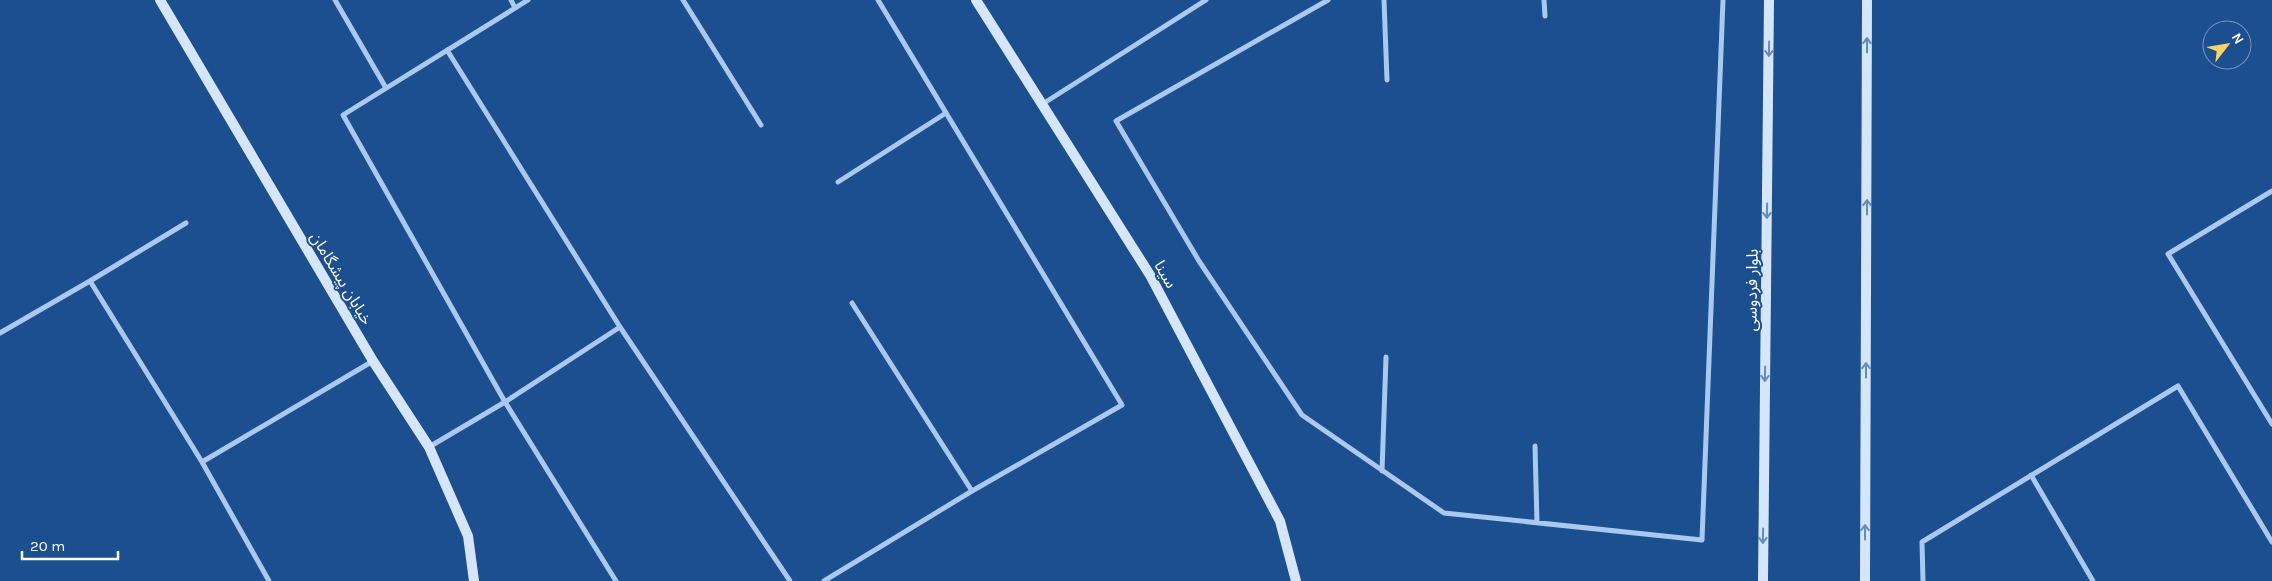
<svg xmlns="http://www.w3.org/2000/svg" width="2272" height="581" font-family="Karla,'Noto Sans Arabic',sans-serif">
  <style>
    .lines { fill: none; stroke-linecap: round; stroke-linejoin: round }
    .street { stroke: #a9c9ee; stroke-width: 5 }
    .secondary { stroke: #d6e6fa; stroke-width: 10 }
    .oneway { stroke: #668bba }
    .labels { text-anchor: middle; stroke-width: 4; stroke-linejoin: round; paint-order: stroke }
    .street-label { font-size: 16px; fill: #fff; stroke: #1b4f8f }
  </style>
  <rect width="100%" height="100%" fill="#1b4f8f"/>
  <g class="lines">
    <path class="street" d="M335,0L386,88
      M511,0L515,8
      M528,0L343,115L505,402L616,581
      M683,0L761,125
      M1328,0L1116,121L1199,261L1302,415L1444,513L1702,540L1723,0
      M1384,0L1387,80
      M1544,0L1545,16
      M1041,105L1206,0
      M838,182L946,113
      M2272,191L2168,254L2272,424
      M90,281L186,223
      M852,303L972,491
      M620,327L790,581
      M0,333L90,281L202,462L373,361
      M1535,446L1537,523
      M429,447L505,402L620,327L447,50
      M202,462L269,581
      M1382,471L1386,357
      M2031,475L2093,581
      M824,581L972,491L1122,405L878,0
      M1923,581L1922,542L2178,386L2272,542"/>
    <path class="secondary" d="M160,0L373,361L429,447L468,536L474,581
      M976,0L1150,275L1280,521L1296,581
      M1763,581L1769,0
      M1865,581L1867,0"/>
  </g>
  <defs><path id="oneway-shaft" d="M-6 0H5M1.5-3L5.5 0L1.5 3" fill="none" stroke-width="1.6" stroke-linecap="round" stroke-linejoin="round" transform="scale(1.25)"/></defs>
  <g class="oneway">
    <use href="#oneway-shaft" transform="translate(1867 45) rotate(-90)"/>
    <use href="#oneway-shaft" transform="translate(1769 49) rotate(91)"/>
    <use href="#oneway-shaft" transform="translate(1867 207) rotate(-90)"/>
    <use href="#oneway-shaft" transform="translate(1767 211) rotate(91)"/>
    <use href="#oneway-shaft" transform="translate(1866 370) rotate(-90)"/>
    <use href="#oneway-shaft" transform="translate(1765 374) rotate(91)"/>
    <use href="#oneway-shaft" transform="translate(1865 532) rotate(-90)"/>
    <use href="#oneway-shaft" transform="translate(1763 536) rotate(91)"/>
  </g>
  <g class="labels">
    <g class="street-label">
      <text transform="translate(1166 274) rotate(60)" y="6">سینا</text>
      <text transform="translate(342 278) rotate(59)" y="6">خیابان پیشگامان</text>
      <text transform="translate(1751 290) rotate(-89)" y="6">بلوار فردوسی</text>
    </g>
  </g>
  <g transform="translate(2227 45) rotate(59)"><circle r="24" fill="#1b4f8f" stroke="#7695bc"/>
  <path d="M0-4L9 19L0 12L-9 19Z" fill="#ffd166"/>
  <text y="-8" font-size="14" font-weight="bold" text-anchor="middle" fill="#ffffff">N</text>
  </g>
  <path d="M22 551v8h96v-8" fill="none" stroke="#ffffff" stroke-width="2.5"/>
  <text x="30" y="551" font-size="15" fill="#ffffff" stroke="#1b4f8f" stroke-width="4" paint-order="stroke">20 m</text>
</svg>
